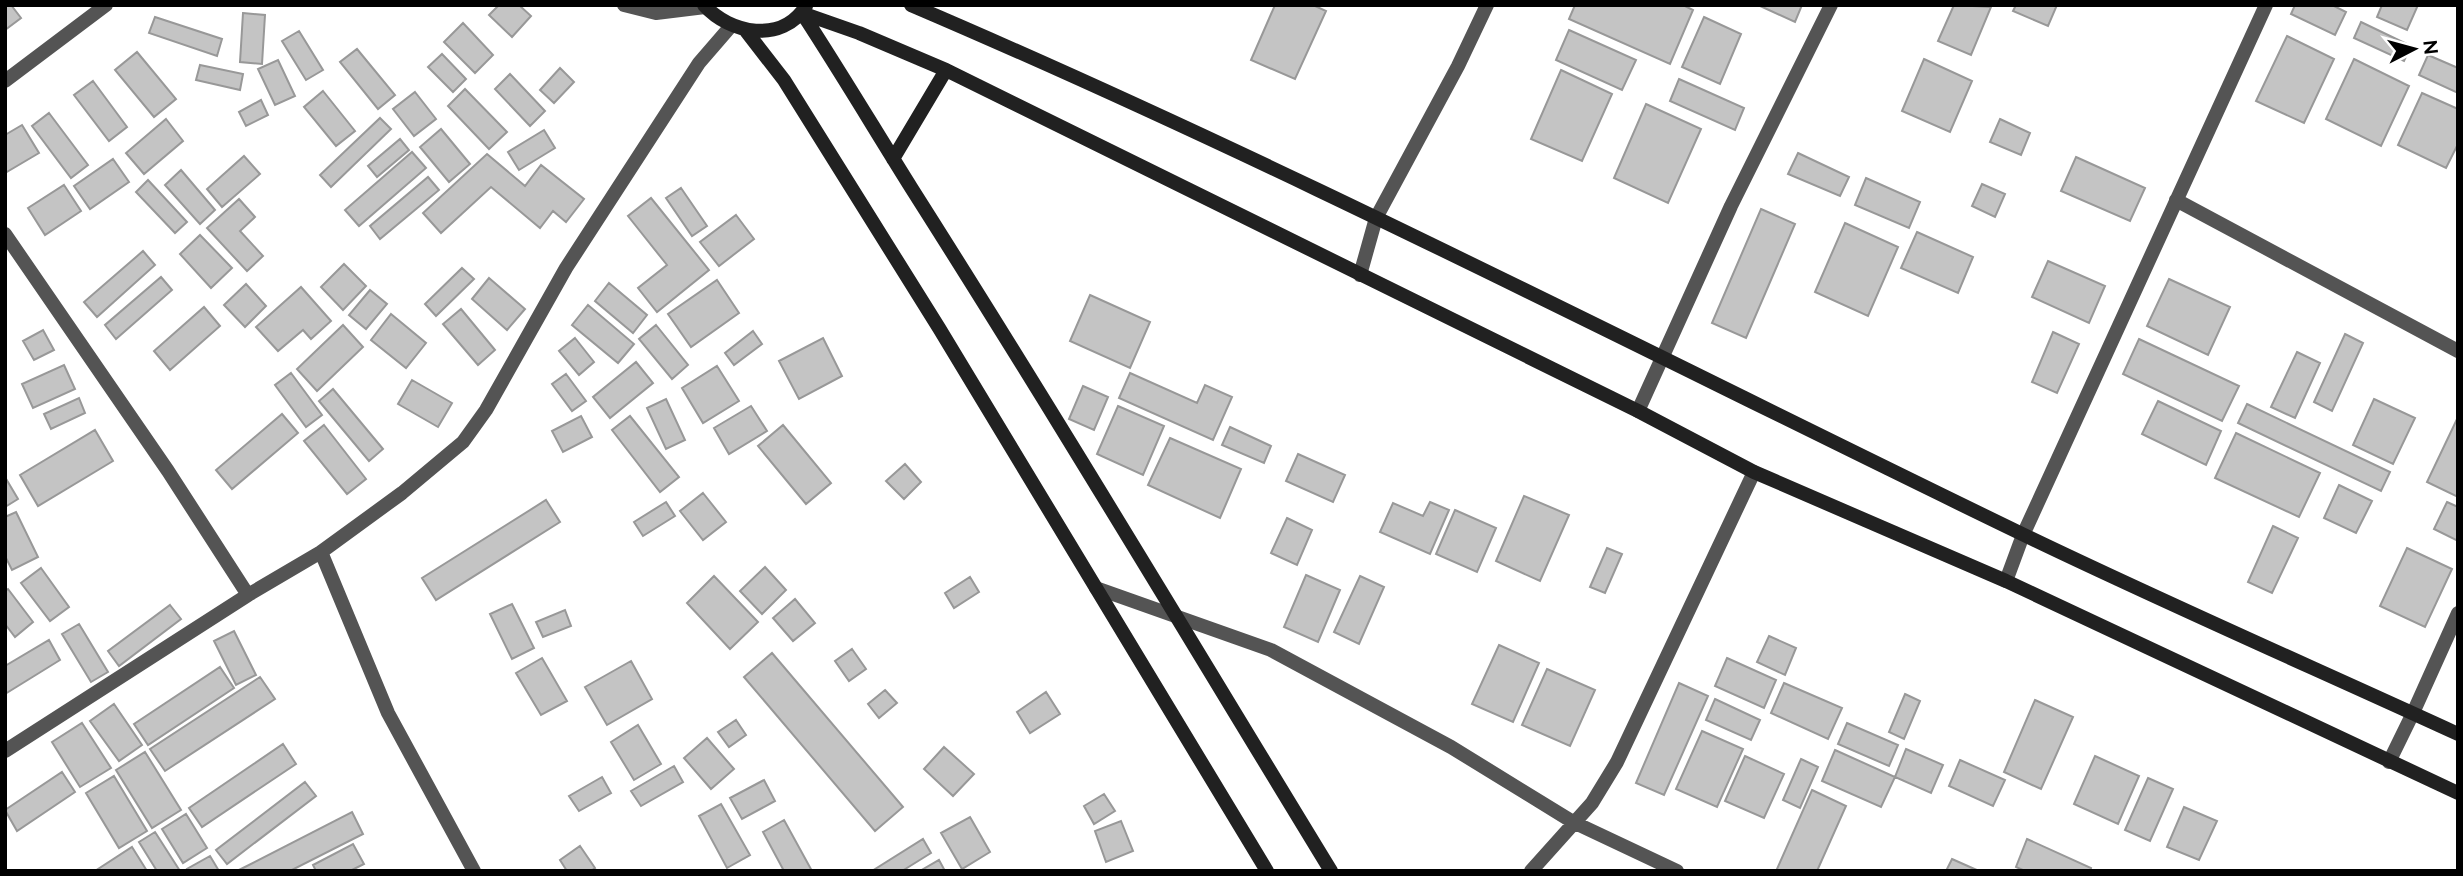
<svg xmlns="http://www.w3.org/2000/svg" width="2463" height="876" font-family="Raleway,sans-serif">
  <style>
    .building { fill: #c4c4c4; stroke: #989898; stroke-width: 2 }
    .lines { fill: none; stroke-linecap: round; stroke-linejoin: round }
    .minor { stroke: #545454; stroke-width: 14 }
    .secondary { stroke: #212121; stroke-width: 14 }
  </style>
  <rect width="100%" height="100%" fill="#fff"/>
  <path class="building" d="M5,5H11L21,18L5,30Z
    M499,5H519L531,16L512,37L489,15Z
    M1275,5H1313L1326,11L1295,79L1251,60Z
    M1575,5H1683L1693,10L1670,64L1569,19Z
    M1758,5H1802L1795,22Z
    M1954,5L1991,7L1971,55L1938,41Z
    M2016,5H2057L2048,26L2013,11Z
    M2295,5H2332L2346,12L2335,35L2291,14Z
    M2382,5H2418L2407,30L2377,17Z
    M243,13L265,15L262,64L240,62Z
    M155,17L222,39L217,56L149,33Z
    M1704,17L1741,34L1720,84L1682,67Z
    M2361,22L2411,46L2404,61L2354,38Z
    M463,23L493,55L475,73L444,42Z
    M1569,30L1636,60L1622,90L1556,60Z
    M299,31L323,70L306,80L282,41Z
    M2287,36L2334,59L2304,123L2256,101Z
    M357,49L395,95L378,109L340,62Z
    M137,52L176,99L154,117L115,70Z
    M442,54L466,79L453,92L428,67Z
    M2428,55L2458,68V93L2419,75Z
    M1924,59L1972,81L1950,132L1902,111Z
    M2354,59L2409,86L2381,146L2326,119Z
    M278,60L295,96L275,105L258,69Z
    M200,65L243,74L240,90L196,80Z
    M560,68L574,82L554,103L540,90Z
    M1561,70L1612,94L1582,161L1531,139Z
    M510,74L545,111L530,126L495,89Z
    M1679,79L1744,108L1735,130L1670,101Z
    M93,81L127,127L109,141L74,95Z
    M465,89L507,132L489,149L448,106Z
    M323,91L355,131L336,146L304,107Z
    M415,92L436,119L414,136L393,109Z
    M2422,93L2458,109V144L2446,168L2398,145Z
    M261,100L268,115L246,126L239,112Z
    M1646,104L1701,129L1668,203L1614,178Z
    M49,113L88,165L71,178L32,126Z
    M380,118L391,129L331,187L320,175Z
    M166,119L183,141L144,174L126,153Z
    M2000,119L2030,133L2021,155L1990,142Z
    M22,125L39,153L5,173V135Z
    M441,129L470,164L449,182L420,147Z
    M544,130L555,148L519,170L508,152Z
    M400,139L409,150L377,177L368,166Z
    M412,152L426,168L359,226L345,210Z
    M1798,153L1849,177L1840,196L1788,174Z
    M487,154L525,186L541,165L584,199L566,222L553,211L540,228L491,187L441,233L423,213Z
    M244,156L260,174L222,207L207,189Z
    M2076,157L2145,188L2130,221L2061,191Z
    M113,159L129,182L90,209L74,186Z
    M181,170L215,210L200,224L165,185Z
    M428,177L439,190L380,239L370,226Z
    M1866,178L1920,202L1909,228L1855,205Z
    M148,180L187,222L175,233L136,192Z
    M1982,184L2005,194L1995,217L1972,206Z
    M64,185L81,211L45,235L28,208Z
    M681,188L707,226L692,236L666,198Z
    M651,198L709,270L657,312L638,288L667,265L628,216Z
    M239,199L255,217L240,231L263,256L247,271L207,228Z
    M1761,209L1795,224L1746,338L1712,323Z
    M736,215L754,239L719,266L700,242Z
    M1845,223L1898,247L1868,316L1815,292Z
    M1917,232L1973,257L1958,293L1901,268Z
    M200,235L232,268L211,288L180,254Z
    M143,251L155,265L97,317L84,302Z
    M2048,261L2105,286L2089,323L2032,297Z
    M344,264L366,286L343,310L321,287Z
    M462,268L474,279L436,316L425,304Z
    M161,277L172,290L116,339L105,325Z
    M489,278L525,309L507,330L472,299Z
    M2169,279L2230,307L2208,355L2147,326Z
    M717,280L739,313L691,347L668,314Z
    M609,283L647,315L633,333L595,301Z
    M246,284L266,306L245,327L224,305Z
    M301,287L331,321L311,339L303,330L278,351L256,327Z
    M370,290L387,304L366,329L349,315Z
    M1090,295L1150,322L1130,368L1070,341Z
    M588,305L634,344L618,363L572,325Z
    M204,307L220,326L170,370L154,351Z
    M461,309L495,350L478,365L443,324Z
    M391,314L426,343L406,368L371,340Z
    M343,325L363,347L317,391L297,369Z
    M656,325L688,365L672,379L639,339Z
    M43,330L54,350L34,360L23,341Z
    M753,331L762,344L734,365L725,353Z
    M2053,332L2079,344L2057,393L2032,382Z
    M2345,334L2363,343L2332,411L2314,402Z
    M575,338L594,362L579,375L559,351Z
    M823,338L842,376L799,399L779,361Z
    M2139,339L2239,386L2222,421L2123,374Z
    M2297,352L2320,363L2295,418L2271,407Z
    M636,362L653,383L610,418L593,397Z
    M64,365L75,389L33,408L22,384Z
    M717,366L739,401L703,423L682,388Z
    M291,373L322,415L306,427L275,385Z
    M1130,373L1197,403L1205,385L1232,397L1213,440L1119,398Z
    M566,374L586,401L572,411L552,384Z
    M412,380L452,403L438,427L398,404Z
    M1083,386L1108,397L1094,430L1069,419Z
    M333,389L383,449L369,461L319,401Z
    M79,398L85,413L51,429L44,414Z
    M666,399L685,440L666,449L647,408Z
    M2374,399L2415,418L2393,464L2353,445Z
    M2158,401L2221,431L2206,465L2142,434Z
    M2247,404L2390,472L2381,491L2238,423Z
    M751,406L767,431L729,454L714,428Z
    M1118,406L1164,426L1143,475L1097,454Z
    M282,414L298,433L232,489L216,470Z
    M581,416L592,437L563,452L552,431Z
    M630,416L679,477L660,492L612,430Z
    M2458,417V497L2427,482Z
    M324,425L366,479L347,494L304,441Z
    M783,425L831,483L806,504L758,446Z
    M1230,427L1271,446L1264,463L1222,445Z
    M95,430L113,461L38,506L20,475Z
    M2236,433L2320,473L2299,517L2215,478Z
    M1170,438L1241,469L1220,518L1148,485Z
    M1298,454L1345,475L1333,502L1286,481Z
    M905,464L921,482L904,499L886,481Z
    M5,477L18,499L5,507Z
    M2339,485L2372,501L2356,533L2324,518Z
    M703,493L726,522L703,540L680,511Z
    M1524,496L1569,515L1540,581L1496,561Z
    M546,500L560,522L436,600L422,578Z
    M666,502L675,516L643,536L634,522Z
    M1430,502L1449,510L1430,554L1380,532L1393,503L1423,516Z
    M2447,502L2458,507V541L2434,529Z
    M1455,510L1496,528L1477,572L1436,554Z
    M16,512L38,557L12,570L5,556V517Z
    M1287,518L1312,530L1297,565L1271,553Z
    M2273,526L2298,538L2272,593L2248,582Z
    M1607,548L1622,554L1605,593L1590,587Z
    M2407,548L2452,569L2425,627L2380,606Z
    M765,567L786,590L762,614L740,591Z
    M41,568L69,607L50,621L21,583Z
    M1306,575L1340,590L1318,642L1284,627Z
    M714,576L758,622L730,649L687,603Z
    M1360,576L1384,587L1359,644L1334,632Z
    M970,577L979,592L954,608L945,593Z
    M8,589L33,622L15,637L5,624V591Z
    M795,599L815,623L793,641L773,618Z
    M512,604L534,648L512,659L490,614Z
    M170,605L181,619L119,666L108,651Z
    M565,610L571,626L543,637L536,622Z
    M79,624L108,672L91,682L62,634Z
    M234,631L256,675L236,685L214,641Z
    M1769,636L1796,648L1785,675L1757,662Z
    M49,640L60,660L5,694V666Z
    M1499,645L1539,663L1513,722L1472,704Z
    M852,649L866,669L849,681L835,661Z
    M772,653L903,807L875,831L744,677Z
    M542,658L567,701L541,715L516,673Z
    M1727,658L1776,680L1764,708L1715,686Z
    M631,661L652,699L607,725L585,687Z
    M220,667L234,688L148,745L134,724Z
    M1547,669L1595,690L1570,746L1522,725Z
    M260,677L275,699L165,771L150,749Z
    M1679,683L1708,696L1664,795L1636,783Z
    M1784,683L1842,708L1828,739L1771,713Z
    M885,690L897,703L879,718L868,704Z
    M1046,692L1060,714L1030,733L1017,712Z
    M1905,694L1920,701L1904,739L1889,732Z
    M1715,699L1760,720L1751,740L1706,720Z
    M2035,700L2073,717L2041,789L2004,772Z
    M114,704L142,745L119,761L90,721Z
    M736,720L746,735L729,747L718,732Z
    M82,723L111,768L80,787L52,742Z
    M1847,723L1898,745L1889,766L1838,744Z
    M638,725L661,764L634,780L611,742Z
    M1702,731L1743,749L1717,807L1676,789Z
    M707,738L734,769L711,789L684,758Z
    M283,744L296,764L202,827L189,808Z
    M944,747L974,774L953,796L924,769Z
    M1906,749L1943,765L1931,793L1895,777Z
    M1835,750L1895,777L1881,807L1822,781Z
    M145,752L181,810L152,828L116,770Z
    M1745,756L1784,774L1764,818L1725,801Z
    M2095,756L2139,776L2118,824L2074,804Z
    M1801,759L1818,767L1800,808L1783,800Z
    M1960,760L2005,780L1993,806L1949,786Z
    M674,766L683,782L641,806L631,791Z
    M62,772L75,792L17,831L5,810Z
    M114,776L147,831L119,848L86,793Z
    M602,777L611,793L579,811L569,796Z
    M2148,778L2173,789L2150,841L2125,830Z
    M764,780L775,801L742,819L730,798Z
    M305,782L316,796L227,864L216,850Z
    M1812,790L1846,806L1817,871H1781L1777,869Z
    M1104,794L1115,811L1094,824L1084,806Z
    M721,804L750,855L727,868L699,816Z
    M2184,807L2217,821L2199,860L2167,847Z
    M352,812L363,834L290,871H237Z
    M186,814L207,848L183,863L162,829Z
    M970,817L990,852L962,869L941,833Z
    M784,820L812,871H784L763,832Z
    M1121,821L1133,851L1106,862L1095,831Z
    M155,832L180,871H157L139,842Z
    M923,839L931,853L902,871H872Z
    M2027,839L2091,868L2090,871H2025L2016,867Z
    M353,844L364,864L350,871H316L313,865Z
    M580,846L595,868L591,871H567L560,860Z
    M132,847L147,871H95Z
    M210,856L219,871H188L187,869Z
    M1952,859L1979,871H1946Z
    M939,860L945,871H920Z"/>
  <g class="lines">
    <path class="minor" d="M624,5L656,13L705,7
      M5,81L106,5
      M2176,200L2458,351
      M5,234L168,471L248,595
      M1360,275L1376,218L1458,66L1487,5
      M1638,411L1731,206L1831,5
      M321,552L388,713L474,871
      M2006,581L2023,535L2266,5
      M1096,588L1271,650L1451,747L1573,822L1677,871
      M5,751L248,595L321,552L402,493L463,442L486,410L566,268L699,63L731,26
      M2389,762L2413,713L2458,613
      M1531,871L1592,803L1617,762L1754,472"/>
    <path class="secondary" d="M704,5C730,34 782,44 806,6
      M911,5C1288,166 1652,355 2020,533C2165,603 2312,667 2458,734
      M802,13L859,33L946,70L1638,411L1754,472L2006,581L2458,793
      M802,13C840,71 875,130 912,189C1055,414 1192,643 1331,871
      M746,31L784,80L939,328L1267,871
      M893,159L946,70"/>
  </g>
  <rect width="2463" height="876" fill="none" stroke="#000000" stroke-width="14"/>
  <g transform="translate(2414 49) rotate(84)" stroke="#ffffff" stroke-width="5" paint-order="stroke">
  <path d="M0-5L12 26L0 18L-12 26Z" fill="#000000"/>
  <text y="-10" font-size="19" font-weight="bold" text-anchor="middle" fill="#000000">N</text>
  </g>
</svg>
